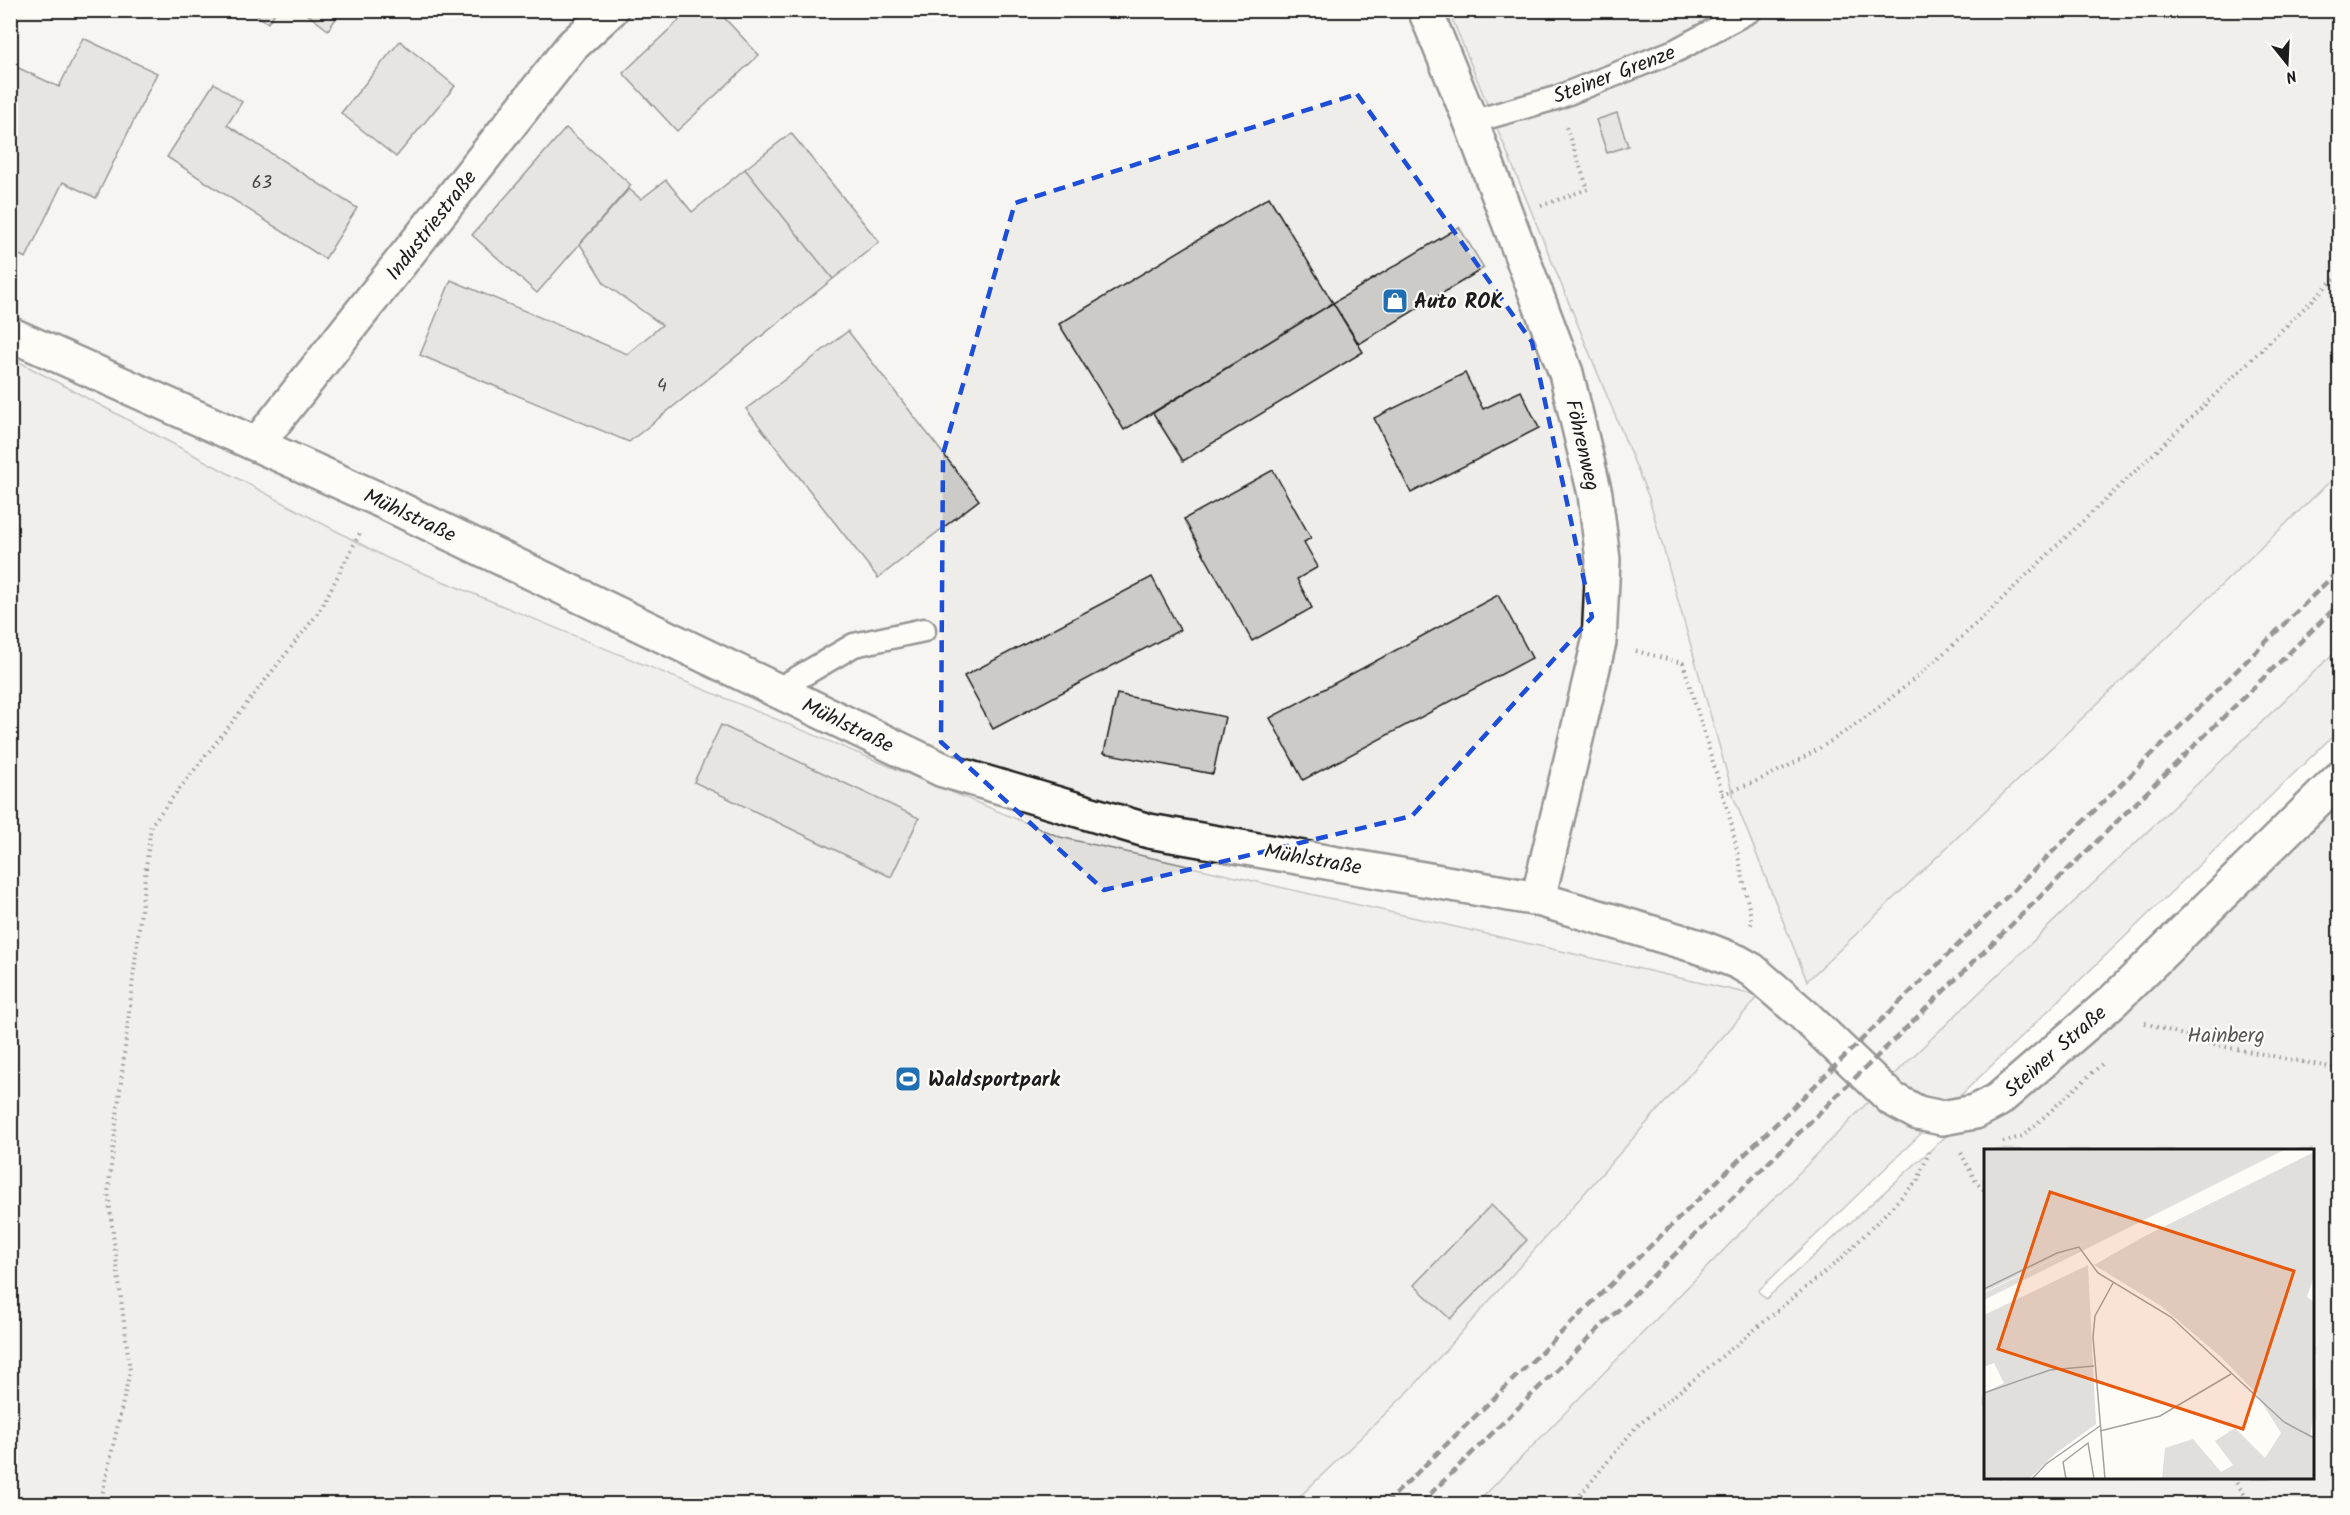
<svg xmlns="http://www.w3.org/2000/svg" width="2350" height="1515" font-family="Kalam,sans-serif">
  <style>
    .built { fill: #eeede9 }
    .green { fill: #e0dfdb; stroke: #7e7e7c; stroke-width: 1.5; fill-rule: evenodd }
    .building { fill: #cccbc8; stroke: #1c1c1c; stroke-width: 1.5 }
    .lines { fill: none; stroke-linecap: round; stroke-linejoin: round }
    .lane-casing { stroke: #1c1c1c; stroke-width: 27 }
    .street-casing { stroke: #1c1c1c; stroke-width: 38 }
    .secondary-casing { stroke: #1c1c1c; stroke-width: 38 }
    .path { stroke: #1c1c1c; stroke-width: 4; stroke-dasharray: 1.5 4.5; stroke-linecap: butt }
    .lane { stroke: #fdfcf7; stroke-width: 22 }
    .street { stroke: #fdfcf7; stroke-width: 33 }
    .secondary { stroke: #fdfcf7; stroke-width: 33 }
    .rail { stroke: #1c1c1c; stroke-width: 4.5; stroke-dasharray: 9 4.5; stroke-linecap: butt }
    .marked { fill: none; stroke: #1d4ed8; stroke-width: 4.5; stroke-dasharray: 12 8; stroke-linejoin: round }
    .labels { text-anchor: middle; stroke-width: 4.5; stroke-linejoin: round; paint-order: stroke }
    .number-label { font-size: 18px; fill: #484847 }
    .street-label { font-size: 21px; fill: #1c1c1c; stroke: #fdfcf7 }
    .poi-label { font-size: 21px; font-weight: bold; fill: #1c1c1c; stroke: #fdfcf7; text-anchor: start }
    .park-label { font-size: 21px; fill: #575655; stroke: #fdfcf7 }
    .inset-road { fill: none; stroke: #a3a29f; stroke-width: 1.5 }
    .view { fill: #e8590c; fill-opacity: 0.15; stroke: #e8590c; stroke-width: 3 }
    .inset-edge { fill: none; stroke: #1c1c1c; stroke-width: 3 }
  </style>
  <rect width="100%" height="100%" fill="#fdfcf7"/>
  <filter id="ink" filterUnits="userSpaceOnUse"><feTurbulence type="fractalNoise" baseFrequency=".0167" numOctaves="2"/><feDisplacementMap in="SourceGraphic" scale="12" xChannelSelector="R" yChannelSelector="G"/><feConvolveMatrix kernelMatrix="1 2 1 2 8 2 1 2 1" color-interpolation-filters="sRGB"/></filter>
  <g filter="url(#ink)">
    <path class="built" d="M10,11H1449L1649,498L1734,798L1807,981L2339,473V648L1909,1060L1476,1504H1292L1413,1387L1759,996L1060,837L387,558L11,357Z"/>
    <path class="green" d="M1449,11H2339V473L1807,981L1734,798L1649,498Z
      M10,357L387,558L1060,837L1759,996L1413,1387L1292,1504H11Z
      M2339,648V730L1758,1291L1766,1299L2134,966L2339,760V1504H1476L1909,1060ZM1986,1150H2312V1478H1986Z"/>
    <path class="building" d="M250,10H277L268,23Z
      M302,10H342L328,30Z
      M690,10H717L759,55L677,131L623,73Z
      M83,38L157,73L96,198L63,182L26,258L10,251V64L59,87Z
      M400,41L455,86L396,157L341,113Z
      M214,83L242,102L227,125L357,208L325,259L167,157Z
      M1617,113L1628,146L1607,153L1596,120Z
      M566,128L631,185L537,293L472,235Z
      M791,133L879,242L833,279L745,169Z
      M745,169L833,279L629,442L420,355L451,280L627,354L662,325L605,284L580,244L629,189L641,199L666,180L692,212Z
      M1269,197L1333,303L1124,430L1059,324Z
      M1459,227L1484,268L1359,344L1333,303Z
      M1333,303L1363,352L1183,461L1153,413Z
      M848,331L979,500L878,578L746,409Z
      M1465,373L1483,409L1521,391L1539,428L1411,493L1374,418Z
      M1273,470L1311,538L1304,542L1318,567L1297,579L1312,608L1252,641L1184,519Z
      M1152,577L1180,630L993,729L964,676Z
      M1498,595L1532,658L1303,780L1270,718Z
      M1117,694L1225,717L1213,774L1104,753Z
      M721,725L919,818L891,877L694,782Z
      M1491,1205L1527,1240L1450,1319L1414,1285Z"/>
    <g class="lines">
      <g class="lane-casing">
        <path id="lane" d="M1471,122L1556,98L1677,50L1751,10
          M777,690L854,645L924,630"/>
      </g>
      <g class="street-casing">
        <path id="street" d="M1425,10L1471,122L1566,373L1595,494L1603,560L1599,642L1538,899
          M257,444L572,46L611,10"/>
      </g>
      <g class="secondary-casing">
        <path id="secondary" d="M10,334L378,499L943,770L1149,831L1538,899L1700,947L1738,962L1752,970L1804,1015L1892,1099L1918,1113L1942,1118L1975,1112L1998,1100L2114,1000L2340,778"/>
      </g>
      <path class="path" d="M1541,206L1588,189L1566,127
        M1636,651L1683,663L1731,822L1752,922L1750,927
        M1722,794C1855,751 1966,633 2065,538C2157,451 2249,362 2340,273
        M2145,1023L2215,1045L2340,1069
        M2003,1142L2023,1136L2102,1064
        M1961,1153L1976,1182L1986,1192
        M2233,1478L2251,1504
        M100,1504L130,1371L108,1193L151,825L319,612L361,531
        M1573,1504L1636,1427L1844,1256L1918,1180L1929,1152"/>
      <use href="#lane" class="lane"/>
      <use href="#street" class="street"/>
      <use href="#secondary" class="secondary"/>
      <path class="rail" d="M1385,1504L1779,1121L2340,569
        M1420,1504L2340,603"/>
    </g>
  </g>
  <path d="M0 0H2350V1515H0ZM1357,94L1532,342L1592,617L1412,816L1104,890L941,742L943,454L1015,203Z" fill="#fdfcf7" fill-opacity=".55" fill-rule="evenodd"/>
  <path class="marked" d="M1357,94L1532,342L1592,617L1412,816L1104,890L941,742L943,454L1015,203Z"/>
  <defs>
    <g id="shop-square" transform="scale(1.35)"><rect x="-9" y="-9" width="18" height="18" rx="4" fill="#1f6fb2" stroke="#fdfcf7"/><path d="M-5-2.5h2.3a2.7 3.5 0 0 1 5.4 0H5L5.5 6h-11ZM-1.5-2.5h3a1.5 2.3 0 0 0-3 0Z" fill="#fff"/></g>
    <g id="stadium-square" transform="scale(1.35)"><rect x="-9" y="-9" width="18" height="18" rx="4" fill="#1f6fb2" stroke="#fdfcf7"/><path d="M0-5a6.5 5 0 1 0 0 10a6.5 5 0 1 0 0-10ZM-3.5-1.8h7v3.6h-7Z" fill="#fff"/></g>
  </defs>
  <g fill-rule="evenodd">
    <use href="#shop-square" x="1395" y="301"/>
    <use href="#stadium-square" x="908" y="1079"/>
  </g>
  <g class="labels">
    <g class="number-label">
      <text x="262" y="188">63</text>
      <text x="662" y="391">4</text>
    </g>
    <g class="street-label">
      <text transform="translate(1614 74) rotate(-21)" y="7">Steiner Grenze</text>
      <text transform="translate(431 225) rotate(-52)" y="7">Industriestraße</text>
      <text transform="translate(1583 445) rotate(77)" y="7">Föhrenweg</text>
      <text transform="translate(410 515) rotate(25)" y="7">Mühlstraße</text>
      <text transform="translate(848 725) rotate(26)" y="7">Mühlstraße</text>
      <text transform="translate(1313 859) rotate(10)" y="7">Mühlstraße</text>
      <text transform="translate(2055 1051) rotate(-41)" y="7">Steiner Straße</text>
    </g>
    <g class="poi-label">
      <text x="1414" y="308">Auto ROK</text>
      <text x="928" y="1086">Waldsportpark</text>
    </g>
    <g class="park-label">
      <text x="2226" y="1042">Hainberg</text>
    </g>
  </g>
  <g transform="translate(1984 1149)">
    <rect width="330" height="330" fill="#fdfcf7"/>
    <path d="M0,0H302L0,151V144L119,86L0,143ZM330,3V127L323,148L330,153V260L326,288L330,289V330H178L181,299L209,290L237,323L249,316L231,292L251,279L281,309L297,284L272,244L237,208L177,157L110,116L159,88ZM104,116L112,275L71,305L45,330H0V244L20,234L10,214L0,218V166Z" fill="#e0dfdb"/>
    <path class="inset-road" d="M0,140L73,104L95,98L114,124L187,168L300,273L330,289M0,244L66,221L110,217M116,282L176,267L247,225M48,330L62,315L116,277M82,330L79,313L104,294L110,330M121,330L109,188L111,167L129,134"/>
    <path class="view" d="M66,43L310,122L259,280L14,200Z"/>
    <rect width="330" height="330" class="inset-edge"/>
  </g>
  <rect width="2350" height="1515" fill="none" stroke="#fdfcf7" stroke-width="36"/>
  <rect x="18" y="18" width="2314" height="1479" fill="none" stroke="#1c1c1c" stroke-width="2" filter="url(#ink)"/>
  <g transform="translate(2287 63) rotate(162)" stroke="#fdfcf7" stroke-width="4.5" paint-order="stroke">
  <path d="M0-4.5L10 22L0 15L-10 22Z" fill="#1c1c1c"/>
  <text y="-9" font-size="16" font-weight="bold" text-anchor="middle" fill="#1c1c1c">N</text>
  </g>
</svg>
